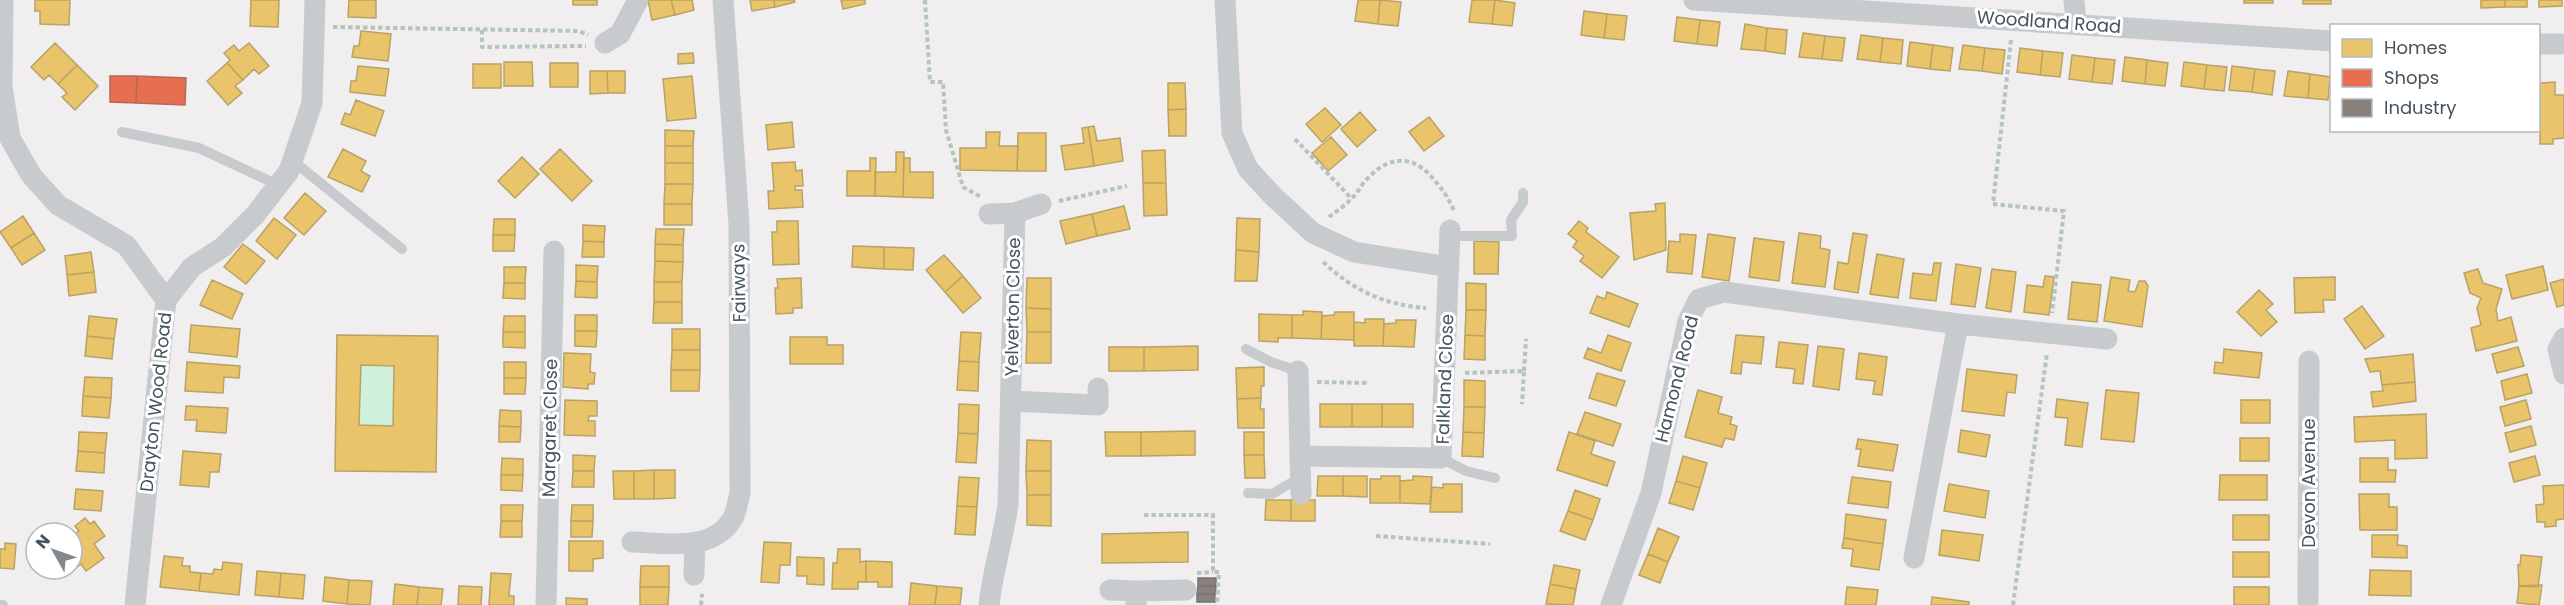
<svg xmlns="http://www.w3.org/2000/svg" width="2564" height="605" font-family="Poppins,sans-serif">
  <style>
    .green { fill: #d1f0db }
    .homes { fill: #e9c46a; stroke: #b8a266; stroke-width: 1.5; fill-rule: evenodd }
    .shops { fill: #e76f51; stroke: #b66755; stroke-width: 1.5 }
    .industry { fill: #8a817c; stroke: #757373; stroke-width: 1.5 }
    .lines { fill: none; stroke-linecap: round; stroke-linejoin: round }
    .path { stroke: #b5c4be; stroke-width: 4; stroke-dasharray: 4.5 3; stroke-linecap: butt }
    .service { stroke: #c7cbce; stroke-width: 10 }
    .minor { stroke: #c7cbce; stroke-width: 21 }
    .labels { text-anchor: middle; stroke-width: 6; stroke-linejoin: round; paint-order: stroke }
    .street-label { font-size: 18px; fill: #44535d; stroke: #fff }
  </style>
  <rect width="100%" height="100%" fill="#f0eeef"/>
  <path class="green" d="M361,365L394,366L393,426L359,425Z"/>
  <path class="homes" d="M35,0H70L69,25L40,24V11H35Z
    M251,0H279L278,27L250,26Z
    M349,0H376V18L348,17Z
    M573,0H597V5H573Z
    M648,0H671L675,15L652,20Z
    M671,0H692L694,10L675,15Z
    M750,0H774L775,7L752,11Z
    M774,0H794L795,2L775,7Z
    M841,0H865V4L843,9Z
    M1358,0H1380L1378,24L1355,21Z
    M1380,0L1401,2L1398,26L1378,24Z
    M1472,0H1495L1492,24L1469,22Z
    M1495,0L1515,3L1512,26L1492,24Z
    M2244,0H2273V3H2244Z
    M2303,0H2331V4H2303Z
    M2481,0H2505V7L2481,8Z
    M2505,0H2527V7H2505Z
    M2539,0H2562V6L2539,7Z
    M1584,11L1607,14L1604,38L1581,35Z
    M1607,14L1627,16L1624,40L1604,38Z
    M1677,17L1700,20L1697,44L1674,41Z
    M1700,20L1720,22L1717,46L1697,44Z
    M1745,24L1767,28L1765,51L1741,49Z
    M1767,28L1787,30L1785,54L1765,51Z
    M361,31L391,34L388,61L352,57L354,46H359Z
    M1803,33L1825,36L1822,59L1799,57Z
    M1861,35L1883,38L1880,62L1857,59Z
    M1825,36L1845,38L1842,61L1822,59Z
    M1883,38L1903,40L1901,64L1880,62Z
    M1910,42L1933,45L1930,69L1907,66Z
    M55,43L77,65L58,84L49,75L44,80L31,67Z
    M249,43L269,66L259,74L254,69L243,80L227,63L230,60L224,53L234,45L239,51Z
    M1933,45L1953,48L1950,71L1930,69Z
    M1963,45L1985,48L1982,71L1959,69Z
    M1985,48L2005,50L2002,74L1982,71Z
    M2020,48L2043,51L2040,75L2017,72Z
    M2043,51L2063,53L2060,77L2040,75Z
    M693,53L694,63L678,64V54Z
    M2072,55L2095,58L2092,82L2069,79Z
    M2125,57L2147,60L2145,84L2122,81Z
    M2095,58L2115,60L2112,84L2092,82Z
    M2147,60L2168,63L2165,86L2145,84Z
    M504,62H532L533,86H504Z
    M2184,62L2207,65L2204,89L2181,86Z
    M227,63L243,80L235,86L242,93L228,105L207,81Z
    M550,63H578V87H550Z
    M473,64H501V88H473Z
    M77,65L98,86L75,110L62,97L67,93L58,84Z
    M2207,65L2227,67L2224,91L2204,89Z
    M358,66L389,69L385,96L350,92L351,81H356Z
    M2232,66L2255,69L2252,92L2229,90Z
    M2255,69L2275,71L2272,95L2252,92Z
    M590,71H607L608,93L590,94Z
    M607,71H625V93H608Z
    M2288,71L2310,74L2308,98L2284,96Z
    M2310,74L2330,77L2328,100L2308,98Z
    M692,76L696,118L667,121L663,79Z
    M2555,82V95H2564V138L2553,139V144H2540V83Z
    M1168,83H1185L1186,109L1168,110Z
    M356,100L384,111L375,136L341,124L345,113L350,115Z
    M1325,108L1341,125L1322,142L1306,124Z
    M1186,109V136H1169L1168,110Z
    M1360,112L1376,130L1357,147L1341,129Z
    M1429,117L1444,136L1424,151L1409,132Z
    M792,122L794,147L768,150L766,125Z
    M1094,126L1097,141L1120,138L1123,161L1094,166L1088,127Z
    M1088,127L1094,166L1065,170L1061,146L1084,143L1082,128Z
    M665,130L694,131L693,146H665Z
    M986,132H1000L999,146H1018L1017,171L960,170V148H986Z
    M1018,133H1046V171H1017Z
    M1331,137L1347,155L1328,171L1312,153Z
    M665,146H693V163H665Z
    M343,149L366,161L361,171L370,176L362,192L328,177Z
    M560,149L592,181L572,201L540,169Z
    M1165,150L1166,183H1143L1142,151Z
    M896,152H904L903,197L875,196V172H896Z
    M522,157L539,174L515,198L498,181Z
    M870,158H876L875,196H847V171H870Z
    M904,158H910V172H933V198L903,197Z
    M795,162L796,171L802,170L803,186H795V190H802L803,207L769,209L768,191H774L772,163Z
    M665,163H693V184H665Z
    M1143,183H1166L1167,215L1144,216Z
    M665,184H693L692,204H664Z
    M305,193L326,211L304,235L284,218Z
    M1665,203L1666,250L1634,260L1630,213L1656,211L1655,204Z
    M664,204H692V225H664Z
    M1124,206L1130,229L1097,236L1092,214Z
    M1092,214L1097,236L1066,244L1060,221Z
    M23,216L34,233L11,248L0,232Z
    M274,218L296,235L277,259L256,241Z
    M1237,218L1260,219L1259,252L1236,250Z
    M494,219H515V235H493Z
    M777,221H798L799,264L773,265L772,232H777Z
    M1579,221L1588,228L1586,232L1619,257L1602,278L1580,261L1584,256L1573,247L1577,241L1568,234Z
    M583,225L605,226L604,242L583,241Z
    M656,229H684L683,245L655,244Z
    M34,233L45,250L22,265L11,248Z
    M1799,233L1821,236L1820,248L1830,250L1825,287L1792,283Z
    M1853,233L1867,235L1858,293L1834,289L1838,262L1848,264Z
    M1680,234L1696,235L1692,274L1667,272L1669,241L1680,242Z
    M1708,234L1735,238L1729,281L1702,277Z
    M493,235H515L514,251H493Z
    M1754,238L1784,242L1779,281L1749,277Z
    M583,241L604,242V257H582Z
    M1474,241L1499,242L1498,274H1474Z
    M243,244L265,261L246,284L224,267Z
    M655,244L683,245V262L655,261Z
    M853,246L884,247V269L852,267Z
    M884,247L914,248L913,270L884,269Z
    M1236,250L1259,252L1257,281H1235Z
    M91,252L94,272L67,275L65,256Z
    M1877,254L1904,259L1898,298L1870,294Z
    M944,255L963,276L945,292L926,270Z
    M655,261L683,262L682,282H654Z
    M1934,263H1941L1936,301L1910,298L1913,273L1932,275Z
    M1956,264L1981,268L1975,307L1951,304Z
    M576,265L598,266L597,282L576,281Z
    M2543,266L2548,290L2512,299L2506,275Z
    M504,267H526L525,283H504Z
    M1992,269L2016,272L2011,312L1986,308Z
    M2478,269L2483,283L2502,289L2496,309L2498,321L2511,317L2517,341L2476,351L2471,328L2481,325L2477,308L2481,298L2470,293L2464,273Z
    M94,272L96,292L69,296L67,275Z
    M963,276L981,298L963,313L945,292Z
    M2045,276L2054,277L2049,315L2024,312L2027,285L2043,287Z
    M2111,277L2130,280L2128,291L2135,292L2139,281H2145L2148,286L2142,327L2104,321Z
    M2335,277V300H2323L2324,312L2295,313L2294,278Z
    M801,278L802,308H793V313L776,314L775,288H778L777,279Z
    M1027,278H1051V309L1026,308Z
    M2564,279V305L2557,307L2550,283Z
    M212,280L243,294L232,319L200,305Z
    M576,281L597,282V298L575,297Z
    M654,282H682V302H654Z
    M2072,282L2101,285L2097,322L2068,319Z
    M504,283H525V299L503,298Z
    M1466,283L1486,284V310H1466Z
    M2259,290L2273,304L2266,310L2277,322L2261,336L2237,312Z
    M1607,292L1638,304L1629,327L1590,313L1597,296L1605,299Z
    M654,302H682V323H653Z
    M2362,306L2384,336L2365,349L2344,319Z
    M1026,308L1051,309V332H1027Z
    M1466,310H1486L1485,336L1465,335Z
    M1303,311L1322,312L1321,339L1292,338V315H1303Z
    M1335,312H1354V340L1321,339L1322,316L1334,315Z
    M1259,314L1292,315V338H1278V342L1259,341Z
    M575,315H597V331H575Z
    M89,316L117,319L114,339L87,336Z
    M504,316H525V332H503Z
    M1365,319H1384L1383,346H1354V322L1365,323Z
    M1396,320H1416L1414,347L1383,346L1384,324L1396,323Z
    M191,325L240,329L237,357L189,352Z
    M672,329H700V350H672Z
    M575,331H597L596,347L575,346Z
    M503,332H525V348L503,347Z
    M961,332L981,333L979,362L959,361Z
    M1027,332H1051V363H1026Z
    M337,335L438,336L436,472L335,471ZM361,365L394,366L393,426L359,425Z
    M1465,335L1485,336V360L1464,359Z
    M1608,335L1631,343L1621,371L1584,358L1588,348L1601,353Z
    M1736,335L1764,337L1761,364L1742,362L1741,374L1731,373Z
    M87,336L114,339L112,359L85,356Z
    M790,337H827V345H843V364H790Z
    M1779,342L1808,345L1803,384L1793,383L1795,369L1776,367Z
    M1198,346V370L1144,371V347Z
    M1818,346L1844,349L1839,390L1813,386Z
    M1109,347H1144V371H1109Z
    M2518,347L2524,366L2497,373L2492,354Z
    M2224,349L2262,353L2259,378L2214,373L2215,362L2223,363Z
    M672,350H700V370H671Z
    M564,353L591,354L590,372L595,373L594,384H588V389L563,387Z
    M1859,353L1887,357L1882,395L1873,394L1875,381L1856,379Z
    M2413,354L2415,382L2382,385L2380,371L2370,372L2365,359Z
    M959,361L979,362L978,391L957,390Z
    M187,362L240,366L239,378L224,377L223,393L185,391Z
    M504,362H526V378H504Z
    M1264,367V386H1261V398L1237,399L1236,368Z
    M1967,369L2017,375L2015,393L2007,392L2004,416L1962,411Z
    M671,370H700L699,391H671Z
    M1597,373L1625,381L1616,406L1589,398Z
    M2527,374L2532,393L2505,400L2501,381Z
    M85,377L112,378L111,398L83,396Z
    M504,378H526L525,394H504Z
    M1464,380L1485,381V407H1464Z
    M2415,382L2416,401L2373,407L2371,392L2383,391L2382,385Z
    M1698,390L1722,397L1718,413L1732,417L1730,424L1737,426L1734,440L1725,438L1722,447L1685,437Z
    M2106,390L2139,393L2134,442L2101,439Z
    M83,396L111,398L109,418L82,416Z
    M1261,398L1260,409H1264V428H1238L1237,399Z
    M2057,399L2088,403L2082,447L2065,445L2068,418L2055,417Z
    M565,400L597,401V416H589L588,421H595V436L564,435Z
    M2241,400H2270V423H2241Z
    M2526,400L2531,419L2505,426L2500,407Z
    M959,404L979,405L978,434L958,433Z
    M1320,404H1352V427H1320Z
    M1352,404H1382V427H1352Z
    M1382,404H1413V427H1382Z
    M186,406L228,408L226,433L196,431L197,420H185Z
    M1464,407H1485L1484,433L1463,432Z
    M500,410L521,411V427L499,426Z
    M1585,412L1621,424L1613,446L1577,434Z
    M2426,414L2427,458L2395,459V440L2355,442L2354,417Z
    M499,426L521,427L520,442H499Z
    M2531,426L2536,445L2510,452L2505,433Z
    M1961,430L1990,435L1986,457L1958,452Z
    M1195,431V455L1141,456V432Z
    M79,432L107,433L105,453L78,451Z
    M1105,432H1141V456H1106Z
    M1244,432H1264V455H1244Z
    M1463,432L1484,433L1483,457L1462,456Z
    M1569,432L1595,441L1591,454L1615,462L1607,486L1557,470Z
    M958,433L978,434L976,463L956,462Z
    M2240,438H2269V461H2240Z
    M1858,439L1898,445L1893,471L1858,466L1861,449H1856Z
    M1027,440L1051,441V471H1026Z
    M78,451L105,453L104,473L76,471Z
    M183,451L221,454L219,472H210L209,487L180,485Z
    M573,455L595,456L594,471H573Z
    M1244,455H1264L1265,478H1245Z
    M1683,456L1707,463L1700,488L1676,481Z
    M2535,456L2540,475L2514,482L2509,463Z
    M502,458L523,459V475H501Z
    M2360,458H2388V470H2396L2395,482H2360Z
    M654,470V499H634V471Z
    M654,470H675V498L654,499Z
    M573,471H594V487H572Z
    M613,471H634V499H614Z
    M1026,471H1051V495H1027Z
    M501,475H523L522,491L501,490Z
    M2220,475H2267V500H2219Z
    M1318,476H1343V496H1317Z
    M1343,476H1367V497L1343,496Z
    M1381,476H1400V503H1370V479H1381Z
    M1413,476L1432,477L1430,504L1400,503V481L1413,480Z
    M959,477L979,478L977,507L957,506Z
    M1852,477L1891,482L1888,508L1848,503Z
    M1676,481L1700,488L1693,510L1669,503Z
    M1443,484H1462V512H1430L1432,487L1443,488Z
    M1949,484L1989,491L1985,518L1944,511Z
    M2564,485V519L2556,520V526L2545,527V522H2537L2536,505L2544,504L2543,486Z
    M76,489L103,491L101,511L74,509Z
    M1575,490L1600,499L1593,520L1568,511Z
    M2359,494H2389V507H2397V530H2360Z
    M1027,495H1051V526L1027,525Z
    M1266,500H1291V521L1265,520Z
    M1291,500H1315V521H1291Z
    M501,505H523L522,521H501Z
    M572,505H593V521H571Z
    M957,506L977,507L975,535L955,534Z
    M1568,511L1593,520L1585,540L1560,531Z
    M1846,514L1886,520L1883,544L1844,538Z
    M2233,515H2269V540H2233Z
    M85,518L90,524L94,521L105,536L94,544L104,558L86,571L81,564L63,577L56,569H72V536L79,531L75,526Z
    M501,521H522V537H500Z
    M571,521H593L592,537H571Z
    M1658,528L1679,537L1668,562L1648,554Z
    M1942,530L1983,535L1979,561L1939,555Z
    M1188,532V562L1102,563V534Z
    M2372,535H2398L2397,545L2407,546V558L2372,557Z
    M1844,538L1883,544L1879,570L1851,566L1853,549L1842,548Z
    M569,541H603V558L593,559V571H569Z
    M764,542L791,543L790,565H780L779,583L761,582Z
    M5,543L16,544L14,569L0,568V549H5Z
    M838,549H860V562L866,561V582H858V589H832L833,563H837Z
    M2233,552H2269V577H2233Z
    M1648,554L1668,562L1660,583L1639,575Z
    M2521,555L2542,557L2538,587L2519,586L2518,565H2520Z
    M164,556L183,558L182,566H190V572L201,573L199,591L160,587Z
    M797,557L824,558V585L807,584V576H797Z
    M866,561L892,562V587H878V582H866Z
    M223,562L242,564L239,595L199,591L201,573L213,574L214,569L222,570Z
    M1554,565L1580,570L1576,589L1550,584Z
    M641,566H669V587H640Z
    M2370,570L2411,571V596L2369,595Z
    M257,571L281,573L279,597L255,595Z
    M281,573L305,575L303,599L279,597Z
    M491,573L511,574L509,596H514V605H489Z
    M325,577L349,580L347,604L323,601Z
    M349,580L372,581L370,605L347,604Z
    M911,583L937,586L935,605H909Z
    M395,584L419,587L417,605H393Z
    M1550,584L1576,589L1573,605L1546,604Z
    M2542,585L2539,605L2517,603L2519,586Z
    M459,586L482,587L481,605H458Z
    M937,586L962,588L960,605H935Z
    M419,587L443,589L441,605H417Z
    M640,587H669L668,605H640Z
    M1847,587L1878,590L1876,605H1845Z
    M2234,587H2269V605H2234Z
    M1932,597L1969,602V605H1931Z
    M566,598L587,599V605H566Z"/>
  <path class="shops" d="M110,76H137L136,103L110,102Z
    M137,76L186,78L185,105L136,103Z"/>
  <path class="industry" d="M1198,578H1216V586H1198Z
    M1198,586H1216L1215,594H1197Z
    M1197,594H1215V602H1197Z"/>
  <g class="lines">
    <path class="path" d="M925,0L930,82H943L946,130L963,187L981,197
      M333,27L579,31L588,35
      M482,30V47L586,46
      M2011,40L1993,204L2064,211L2052,313
      M1295,139L1352,199
      M1059,201L1127,186
      M1329,217C1337,211 1347,204 1354,196C1359,191 1362,183 1368,178C1387,158 1408,154 1428,173C1439,185 1448,196 1454,211
      M1323,262C1354,291 1385,305 1426,308
      M1524,371L1526,339
      M1465,373L1524,371L1522,404
      M1317,382L1369,383
      M1144,515H1213V572H1219L1217,605
      M1376,536L1490,544
      M1197,573L1213,572
      M701,605L702,594
      M2013,605L2047,353"/>
    <path class="service" d="M122,132L199,148L278,185
      M292,160L402,249
      M1450,236H1512L1511,220L1523,202V193
      M1246,349L1271,362L1298,371
      M1441,458L1466,471L1495,478
      M1248,493L1272,494L1301,477
      M0,605H3"/>
    <path class="minor" d="M3,0L2,86L10,138L31,175L58,205L126,245L166,300
      M1225,0L1232,133L1248,169L1273,196L1313,233L1354,252L1449,267
      M1694,0L2332,41
      M2074,0L2076,23
      M605,43L620,34L638,0
      M2538,44H2564
      M989,214L1015,213
      M2564,338L2558,349L2564,374
      M1298,371L1300,456L1441,458L1450,230
      M1011,401L1098,405V388
      M1300,456L1301,494
      M632,542C666,543 715,553 734,516C737,509 738,500 740,493L739,224L723,0
      M1914,558L1958,324
      M694,575L695,544
      M1110,590L1137,591
      M135,605L166,300L192,267L223,247L255,215L289,171L312,103L315,0
      M546,605L554,251
      M989,605C993,570 1003,539 1008,505L1015,213L1041,204
      M1136,605L1137,591L1186,590
      M1611,605L1651,493L1688,321L1699,299L1724,292L1958,324L2107,339
      M2308,605L2309,361"/>
  </g>
  <g class="labels">
    <g class="street-label">
      <text transform="translate(2049 22) rotate(4)" y="6">Woodland Road</text>
      <text transform="translate(739 283) rotate(-91)" y="6">Fairways</text>
      <text transform="translate(1013 307) rotate(-89)" y="6">Yelverton Close</text>
      <text transform="translate(1445 379) rotate(-88)" y="6">Falkland Close</text>
      <text transform="translate(1677 379) rotate(-76)" y="6">Hamond Road</text>
      <text transform="translate(156 402) rotate(-84)" y="6">Drayton Wood Road</text>
      <text transform="translate(550 428) rotate(-89)" y="6">Margaret Close</text>
      <text transform="translate(2309 483) rotate(-90)" y="6">Devon Avenue</text>
    </g>
  </g>
  <rect x="2330" y="24" width="210" height="108" fill="#ffffff" stroke="#b4babe" stroke-width="1.5"/>
  <rect x="2342" y="39" width="30" height="18" fill="#e9c46a" stroke="#b4babe" stroke-width="1.5"/>
  <text x="2384" y="54" font-size="18" fill="#44535d">Homes</text>
  <rect x="2342" y="69" width="30" height="18" fill="#e76f51" stroke="#b4babe" stroke-width="1.5"/>
  <text x="2384" y="84" font-size="18" fill="#44535d">Shops</text>
  <rect x="2342" y="99" width="30" height="18" fill="#8a817c" stroke="#b4babe" stroke-width="1.5"/>
  <text x="2384" y="114" font-size="18" fill="#44535d">Industry</text>
  <g transform="translate(54 551) rotate(310)"><circle r="28" fill="#ffffff" stroke="#b4babe" stroke-width="1.5"/>
  <path d="M0-4.5L10 22L0 15L-10 22Z" fill="#808990"/>
  <text y="-9" font-size="16" font-weight="bold" text-anchor="middle" fill="#44535d">N</text>
  </g>
</svg>
